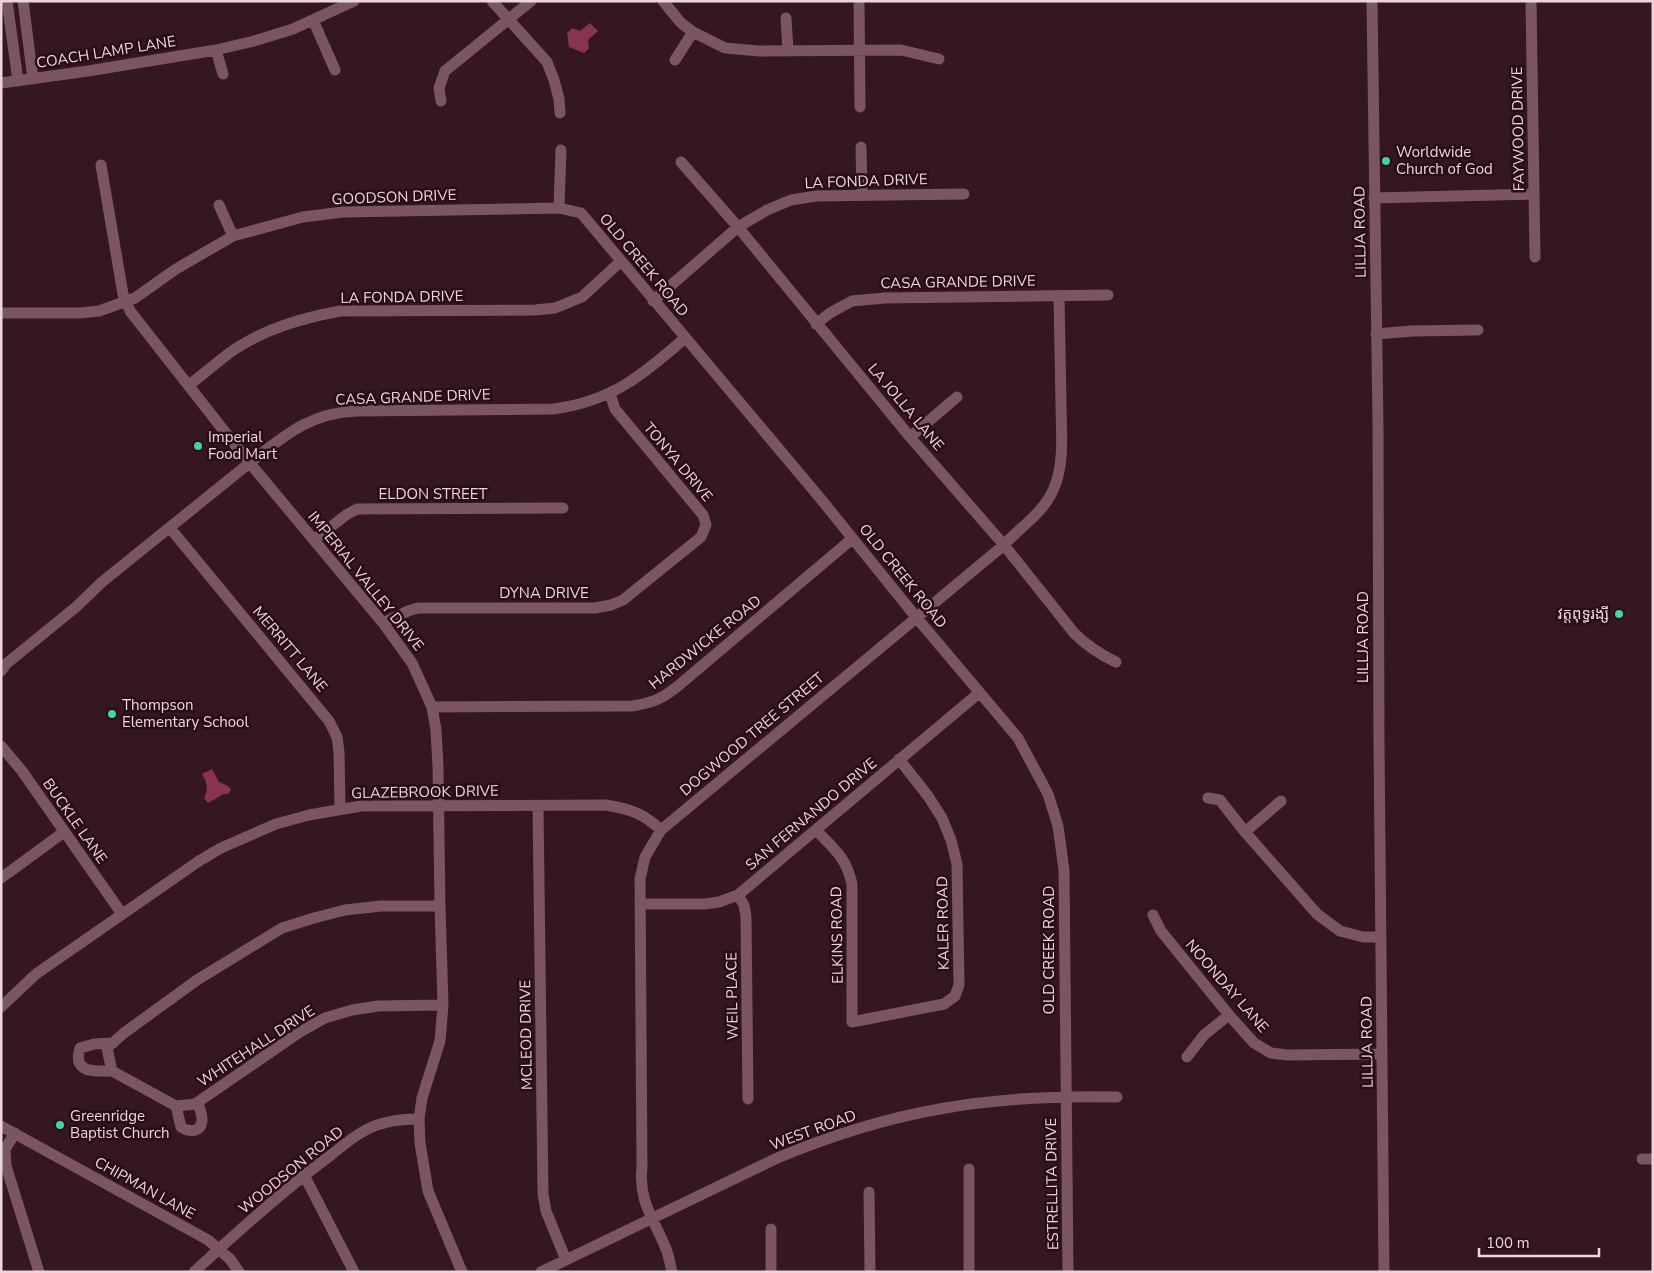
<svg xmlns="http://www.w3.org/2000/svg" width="1654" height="1273" font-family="'Nunito Sans','Noto Sans Khmer',sans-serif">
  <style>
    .water { fill: #883450 }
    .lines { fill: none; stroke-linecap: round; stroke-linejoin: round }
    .minor { stroke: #7b555f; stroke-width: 11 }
    .poi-dot { fill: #42d4a0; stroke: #290d16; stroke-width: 2 }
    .labels { text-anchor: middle; stroke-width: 5; stroke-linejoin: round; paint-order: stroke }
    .street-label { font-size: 15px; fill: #ebd6db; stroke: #290d16 }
    .poi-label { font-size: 15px; fill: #ebd6db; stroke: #290d16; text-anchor: start }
  </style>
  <rect width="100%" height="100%" fill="#34171f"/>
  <path class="water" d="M590,23L598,31L588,40L589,48L584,53L569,47L567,33L572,28L580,31Z
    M212,769L219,782L228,786L231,790L228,794H224L208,803L204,798C209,788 207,783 202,774Z"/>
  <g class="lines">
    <path class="minor" d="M7,1L18,81
      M23,1L33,79
      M492,1L547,62L554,80L559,99L560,113
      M663,1L681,23L693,32L725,48L759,51L901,50L939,59
      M859,1L860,107
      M1372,1L1378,425L1379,744L1384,1272
      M1531,1L1535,257
      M786,18L788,51
      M313,20L335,70
      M216,50L223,74
      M675,60L693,32
      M1,83L88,71L216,50L254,41L293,29L354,1
      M441,101L439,88L445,71L531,1
      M861,147L862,194
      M681,162L738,227L910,437L1004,545L1074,633C1087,646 1099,654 1116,662
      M101,165L123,294L130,311L243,455L383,623L412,663L432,707L436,730L438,766L440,906L443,1005L440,1041L422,1098L419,1119L420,1143L428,1191L462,1272
      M1374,198L1534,194
      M219,205L233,236
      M559,208L561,150
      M653,301L738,227L767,210L791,200L816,196L964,194
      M1,313H80L99,311L135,298L176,269L233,236L303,217L343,212L559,208L581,213L820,498L916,617L1018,738L1048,794L1058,826L1064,870L1068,1272
      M816,324L830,313L852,301L885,298L1108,295
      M1376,334L1412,331L1478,330
      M189,385C204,374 219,360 235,349C267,328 303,318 340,311L535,310L555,308L582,297L620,262
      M910,437L957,397
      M170,528L329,721L337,737L339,752L340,808
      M314,540L346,515L357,509L563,508
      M383,623L408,611L418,608H595L611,605L623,600L701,537L706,525L703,515L615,409L610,394
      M1,671L6,664L76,607L102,582L257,457C289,432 313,413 356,411L554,409C612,401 643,375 685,338
      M432,707L632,706C652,703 662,699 678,686L852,539
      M1,746L22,771L122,914
      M1208,798L1220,800L1245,832L1317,914L1340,931L1363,937H1381
      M538,806L543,1194L546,1211L566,1260
      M816,830C834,849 846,857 852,884V1022L944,1004L955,996L959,985L957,864L951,840L942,818L928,796L899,759
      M1245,832L1281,801
      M1,878L64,832
      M738,895L744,905L746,916L748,1099
      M640,904H705L719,902L738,895L979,693
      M440,906H381L345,910L314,918L282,928L197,980L124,1033L107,1048L112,1071L176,1106L195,1104L300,1032L325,1018L352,1010L378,1006L443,1005
      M1153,915L1161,931L1229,1015L1254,1043L1271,1053L1287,1055L1382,1054
      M1,1007L36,974L199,861L221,848L276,824L309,815L361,806L606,805C630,809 643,813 661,830
      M1187,1057L1204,1035L1229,1015
      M112,1071C95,1071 72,1074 80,1048L94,1044L113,1043
      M176,1106L181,1127C190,1133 202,1132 202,1119C202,1114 199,1107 198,1102
      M1,1126L208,1240L230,1259L239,1272
      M15,1133L5,1149L6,1166L39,1272
      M1642,1159H1653
      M304,1175L354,1272
      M869,1192L870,1272
      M771,1229V1272
      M194,1272C237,1232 280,1193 327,1158C339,1149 351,1138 364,1131C381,1121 400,1119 419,1119
      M541,1272L775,1159C890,1110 992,1094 1117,1097
      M672,1272C670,1264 669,1256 666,1249C654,1219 638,1201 642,1167L640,879L645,857L661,830L1004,545C1021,526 1044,513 1054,488C1065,462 1061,431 1061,404C1060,368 1060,332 1059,296
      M969,1272V1169"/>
  </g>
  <g class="poi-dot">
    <circle cx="1386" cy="161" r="5"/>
    <circle cx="198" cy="446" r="5"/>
    <circle cx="1619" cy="614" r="5"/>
    <circle cx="112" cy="714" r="5"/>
    <circle cx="60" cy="1125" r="5"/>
  </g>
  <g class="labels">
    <g class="street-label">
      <text transform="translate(106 52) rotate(-9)" y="5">COACH LAMP LANE</text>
      <text transform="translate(1518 129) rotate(-91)" y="5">FAYWOOD DRIVE</text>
      <text transform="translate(866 181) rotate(-2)" y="5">LA FONDA DRIVE</text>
      <text transform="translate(394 197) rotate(-2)" y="5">GOODSON DRIVE</text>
      <text transform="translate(1360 232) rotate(-91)" y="5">LILLJA ROAD</text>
      <text transform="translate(644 265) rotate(50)" y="5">OLD CREEK ROAD</text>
      <text transform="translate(958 282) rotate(-1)" y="5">CASA GRANDE DRIVE</text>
      <text transform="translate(402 297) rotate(-1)" y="5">LA FONDA DRIVE</text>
      <text transform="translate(413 397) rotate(-2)" y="5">CASA GRANDE DRIVE</text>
      <text transform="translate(906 407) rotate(50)" y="5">LA JOLLA LANE</text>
      <text transform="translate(678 462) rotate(50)" y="5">TONYA DRIVE</text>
      <text x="433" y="499">ELDON STREET</text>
      <text transform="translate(903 576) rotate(51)" y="5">OLD CREEK ROAD</text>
      <text transform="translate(366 581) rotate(51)" y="5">IMPERIAL VALLEY DRIVE</text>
      <text x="544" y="598">DYNA DRIVE</text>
      <text transform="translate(1363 637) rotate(-90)" y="5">LILLJA ROAD</text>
      <text transform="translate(705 642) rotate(-39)" y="5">HARDWICKE ROAD</text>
      <text transform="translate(290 649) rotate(50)" y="5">MERRITT LANE</text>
      <text transform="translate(752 734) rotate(-40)" y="5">DOGWOOD TREE STREET</text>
      <text transform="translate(425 792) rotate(-1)" y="5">GLAZEBROOK DRIVE</text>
      <text transform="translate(811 814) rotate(-40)" y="5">SAN FERNANDO DRIVE</text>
      <text transform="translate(75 821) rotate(55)" y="5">BUCKLE LANE</text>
      <text transform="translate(943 923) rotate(-91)" y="5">KALER ROAD</text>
      <text transform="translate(837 935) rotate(-91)" y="5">ELKINS ROAD</text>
      <text transform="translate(1049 950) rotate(-90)" y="5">OLD CREEK ROAD</text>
      <text transform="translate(1227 986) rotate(49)" y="5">NOONDAY LANE</text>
      <text transform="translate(732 996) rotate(-91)" y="5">WEIL PLACE</text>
      <text transform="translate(526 1035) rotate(-91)" y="5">MCLEOD DRIVE</text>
      <text transform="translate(1367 1042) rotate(-91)" y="5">LILLJA ROAD</text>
      <text transform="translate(256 1046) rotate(-33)" y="5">WHITEHALL DRIVE</text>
      <text transform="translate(813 1130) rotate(-20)" y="5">WEST ROAD</text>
      <text transform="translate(291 1170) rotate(-39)" y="5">WOODSON ROAD</text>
      <text transform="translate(1052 1184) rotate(-91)" y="5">ESTRELLITA DRIVE</text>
      <text transform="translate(145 1188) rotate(29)" y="5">CHIPMAN LANE</text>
    </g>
    <g class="poi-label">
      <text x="1396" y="157">Worldwide<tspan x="1396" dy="17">Church of God</tspan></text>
      <text x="208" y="442">Imperial<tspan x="208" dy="17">Food Mart</tspan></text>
      <text x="1609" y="619" text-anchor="end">វត្តពុទ្ធរង្សី</text>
      <text x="122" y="710">Thompson<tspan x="122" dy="17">Elementary School</tspan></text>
      <text x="70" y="1121">Greenridge<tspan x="70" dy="17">Baptist Church</tspan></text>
    </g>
  </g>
  <rect width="1654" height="1273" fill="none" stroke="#ebd6db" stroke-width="5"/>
  <path d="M1479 1248v8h120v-8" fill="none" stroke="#ebd6db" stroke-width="2.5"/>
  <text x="1486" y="1248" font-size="15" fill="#ebd6db" stroke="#290d16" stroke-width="4" paint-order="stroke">100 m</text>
</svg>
